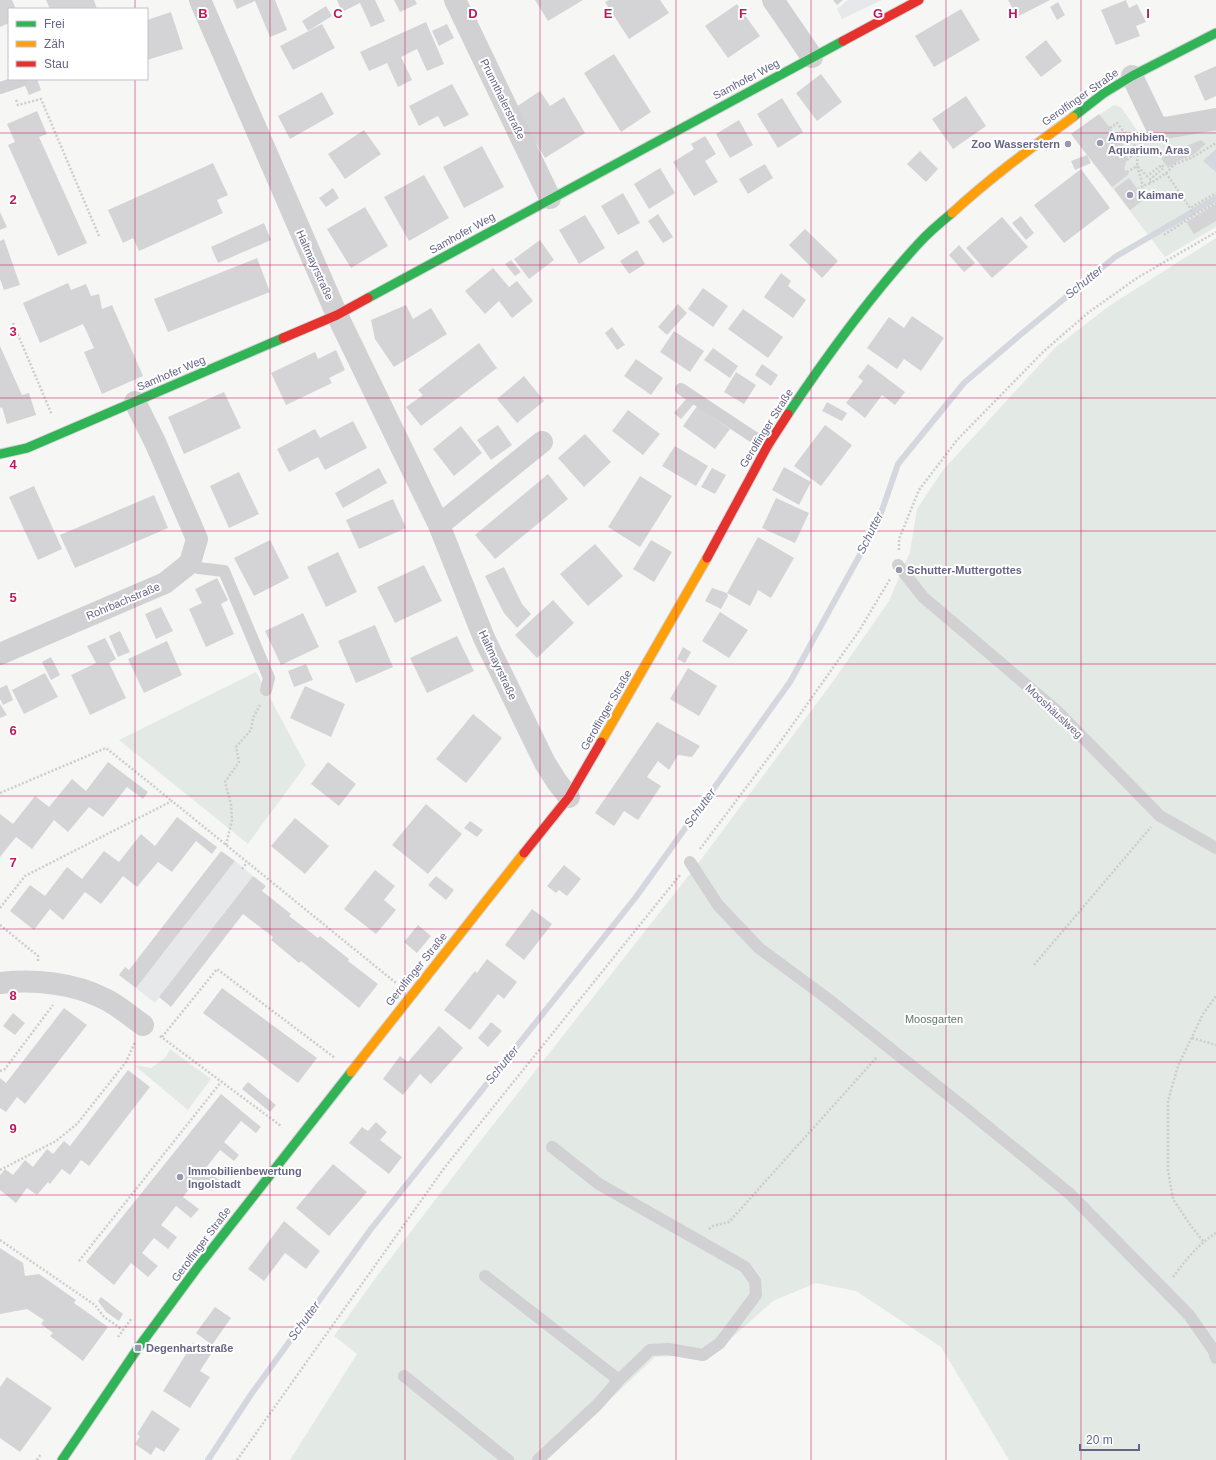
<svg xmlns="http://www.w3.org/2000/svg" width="1216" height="1460" font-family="Arial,sans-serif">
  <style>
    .built { fill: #e7e8e9 }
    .green { fill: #e3e9e4 }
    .water { fill: #d5d7de }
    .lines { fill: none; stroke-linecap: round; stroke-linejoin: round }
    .stream { stroke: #d5d7de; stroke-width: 6 }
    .building { fill: #d4d4d6 }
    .fast-casing { stroke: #d3d3d6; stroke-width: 11 }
    .slow-casing { stroke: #d3d3d6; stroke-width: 11 }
    .jam-casing { stroke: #d3d3d6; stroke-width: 11 }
    .path { stroke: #cdcccf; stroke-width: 2.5; stroke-dasharray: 2 2; stroke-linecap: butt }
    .lane { stroke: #d1d0d2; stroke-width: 12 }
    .street { stroke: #d1d0d2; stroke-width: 22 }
    .fast { stroke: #30b455; stroke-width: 9 }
    .slow { stroke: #ff9f0a; stroke-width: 9 }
    .jam { stroke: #e5322d; stroke-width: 9 }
    .grid { fill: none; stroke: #c2185b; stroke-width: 1; stroke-opacity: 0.55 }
    .poi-dot { fill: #9898ae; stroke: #fff; stroke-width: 1.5 }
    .labels { text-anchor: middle; stroke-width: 4; stroke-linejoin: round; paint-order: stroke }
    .street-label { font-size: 11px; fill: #666588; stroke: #fff }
    .poi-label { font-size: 11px; font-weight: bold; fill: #666588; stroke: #fff; text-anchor: start }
    .park-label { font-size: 11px; fill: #607969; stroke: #fff }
    .water-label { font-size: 12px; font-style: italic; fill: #6a7092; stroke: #fff }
    .grid-label { font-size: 13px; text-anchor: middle; font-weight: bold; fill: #c2185b; stroke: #fff; stroke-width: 4; stroke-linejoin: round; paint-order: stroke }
  </style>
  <rect width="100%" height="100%" fill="#f6f7f5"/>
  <path class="built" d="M848,0H882L842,19L837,9Z
    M235,861L253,876L155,1003L136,988Z"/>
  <path class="green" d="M1114,105L1121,107L1138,132L1141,129L1148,137L1154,138L1216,126V227L1165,257L1071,134Z
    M1216,238V1460H1009L941,1347L856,1291L816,1283L773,1301L707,1360L677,1356L655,1357L546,1460H290L357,1354L334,1336L377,1276L471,1153L700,861L834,680L889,601L910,552L917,509L943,470L1056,347L1109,306Z
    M256,672L306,765L248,844L119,740Z
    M170,1049L211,1079L188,1110L134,1065L151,1068L166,1057Z"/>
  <path class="water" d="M1216,149V172L1203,161Z"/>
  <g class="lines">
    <path class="stream" d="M208,1460L250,1396L371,1229L636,897L790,682L878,522L898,464L964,383L1020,335L1115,257L1216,198"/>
  </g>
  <path class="building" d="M0,0H12L16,9H9V23L0,27Z
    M46,0H94L97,9H50Z
    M233,0H275L287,30L270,37L255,1L237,9Z
    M337,0H375L385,21L371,27L360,3L342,12Z
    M394,0H415L417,4L400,12Z
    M535,0H583L548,21Z
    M609,0H660L669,13L629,39L605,2Z
    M833,0H843L837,5Z
    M1008,0H1050L1017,17Z
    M1126,0L1129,8L1137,4L1146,22L1136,26L1140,36L1116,45L1101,10Z
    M1058,2L1065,15L1057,20L1050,7Z
    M737,4L760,36L728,58L705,26Z
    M326,6L332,16L308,31L302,21Z
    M961,9L980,40L934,67L915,36Z
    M171,12L183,49L147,60V20Z
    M426,22L444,64L427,71L417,49L401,57L412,80L398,87L387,63L369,71L360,52Z
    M322,24L335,48L293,70L280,46Z
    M447,24L454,38L439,46L432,31Z
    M1046,40L1062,61L1041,77L1025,57Z
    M614,54L651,112L621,132L584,73Z
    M1216,66V96L1205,101L1194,76Z
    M821,74L842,102L817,121L796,93Z
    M22,79H37L41,90L29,95Z
    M452,84L469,115L444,127L438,116L419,126L409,106Z
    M540,91L550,106L564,97L585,133L545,158L523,122L525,121L516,107Z
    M322,92L334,114L290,139L278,116Z
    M966,96L986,126L953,149L932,119Z
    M782,98L803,132L778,148L757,114Z
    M37,111L47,134L39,137L87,243L58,256L8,145L15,142L7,124Z
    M1099,114L1129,152L1124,169L1129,174L1112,187L1087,155L1091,163L1075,170L1071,161L1087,155L1071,134Z
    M739,120L753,145L730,158L716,134Z
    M364,130L381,154L345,179L328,154Z
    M705,136L716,154L705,161L718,182L694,196L673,162L694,149L691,144Z
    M1201,140L1206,144L1193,155L1178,161L1168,168L1161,158L1169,146L1174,151Z
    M482,146L504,187L464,208L443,167Z
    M920,151L938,169L926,182L907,164Z
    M213,163L228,195L217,200L223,213L139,251L133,238L123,243L108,210Z
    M765,164L773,178L748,194L739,179Z
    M660,168L675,193L649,209L634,184Z
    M1081,169L1110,208L1064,243L1034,205Z
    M424,175L449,218L409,241L384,197Z
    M1129,178L1145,199L1130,210L1114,189Z
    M333,188L339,198L326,207L319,198Z
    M623,193L640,223L618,235L601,206Z
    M1216,204V221L1194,234L1186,222Z
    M365,207L388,246L351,268L327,229Z
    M0,212L7,227L0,230Z
    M658,214L673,237L663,243L648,221Z
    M585,215L605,248L579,264L559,230Z
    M1021,216L1034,233L1026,240L1012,223Z
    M1002,217L1028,247L992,278L966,248Z
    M264,223L271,240L218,263L211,247Z
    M805,229L838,261L822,278L789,245Z
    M4,239L20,285L4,290L0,279V241Z
    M540,240L554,260L529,279L514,259Z
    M959,245L975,263L964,272L949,255Z
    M637,250L645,264L629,274L620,261Z
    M257,258L270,292L168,332L154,299Z
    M511,260L521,272L515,276L505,264Z
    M493,268L509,287L517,281L533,301L512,318L499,301L485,314L465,291Z
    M781,273L791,281L788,286L806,300L793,318L764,297Z
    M68,283L71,290L86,284L91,296L99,294L102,309L112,305L143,376L102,394L84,352L94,348L83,324L40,343L23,303Z
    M703,288L728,306L713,327L688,309Z
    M678,304L687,313L667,335L658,327Z
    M406,305L413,319L431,308L447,334L394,367L375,339L371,320Z
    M743,309L783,337L768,358L728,329Z
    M912,316L944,338L921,371L904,359L897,369L867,348L889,317L904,328Z
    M612,327L625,345L617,350L605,333Z
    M674,331L704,351L690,372L660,352Z
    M479,343L497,368L421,426L406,407L423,395L418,390Z
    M0,346L22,395L29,393L36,415L7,424L2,407L0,408Z
    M713,348L738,366L730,378L704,360Z
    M336,350L345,370L329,378L332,383L286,405L271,373L315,352L318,359Z
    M636,359L663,378L651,395L624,376Z
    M762,364L778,375L771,386L755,375Z
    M868,364L905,392L895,405L882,395L865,418L846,403L863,381L858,377Z
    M736,372L756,385L744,404L724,392Z
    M524,376L544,401L517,423L497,399Z
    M224,392L241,428L184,454L168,417Z
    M687,398L694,404L681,419L674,413Z
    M827,402L847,413L842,421L822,411Z
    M697,406L730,429L715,449L683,426Z
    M628,410L660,434L643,455L612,431Z
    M353,421L367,448L325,470L318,457L289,472L277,449L315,429L320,438Z
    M498,425L512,445L491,460L477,440Z
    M825,425L852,445L821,486L794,466Z
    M461,426L482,453L454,476L433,449Z
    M585,434L611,462L584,487L558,458Z
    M675,446L708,466L696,486L662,466Z
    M784,467L811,482L799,505L772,490Z
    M379,468L387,483L343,508L335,493Z
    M712,468L726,475L715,494L701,487Z
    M239,472L259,514L229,528L210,486Z
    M548,474L568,499L495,559L475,535Z
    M640,476L672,496L640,547L608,527Z
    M34,486L62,549L38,560L9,497Z
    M154,495L168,528L75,568L60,535Z
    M776,498L809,513L795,543L762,528Z
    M393,499L406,528L359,549L346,520Z
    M758,537L794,558L771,598L758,590L750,606L727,593Z
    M270,540L289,578L254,596L234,558Z
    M651,540L672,552L654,582L633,569Z
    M595,544L623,576L588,606L560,574Z
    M338,552L357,592L326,607L307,567Z
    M424,565L442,601L395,623L377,587Z
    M504,567L522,604L531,614L517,628L504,613L485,576Z
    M217,578L228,600L221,604L234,634L206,647L189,609L202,603L195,589Z
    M712,588L727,593L728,596L721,609L705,601Z
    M553,600L574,623L537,658L515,635Z
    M161,607L173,631L156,639L145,614Z
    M720,612L748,630L729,658L702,641Z
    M303,613L319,647L281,665L265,631Z
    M375,625L393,667L356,683L338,641Z
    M120,631L130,652L118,657L109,636Z
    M457,636L474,671L427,693L410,658Z
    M105,638L116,659L109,663L126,698L90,715L71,675L96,663L87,646Z
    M167,641L182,675L144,693L128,659Z
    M683,647L691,652L685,663L677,659Z
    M51,657L60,675L51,680L42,662Z
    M306,664L313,680L294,687L288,671Z
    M688,668L717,686L699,716L670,699Z
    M45,673L58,697L24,714L12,690Z
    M7,685L13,700L3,705L0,699V688Z
    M305,686L345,704L331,737L290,718Z
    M0,704L7,715L0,718Z
    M473,714L502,738L466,783L436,759Z
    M657,722L700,746L692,757L678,755L669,770L658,761L647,777L661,786L638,820L624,811L614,826L595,813Z
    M108,762L148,792L143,799L127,787L103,817L89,807L68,832L54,820L32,849L16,837L0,857V814L13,824L35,796L49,807L72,779L86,791Z
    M328,762L356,784L339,806L311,784Z
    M426,804L462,834L428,874L392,845Z
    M177,817L217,847L212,854L196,841L172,872L158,862L137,887L123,876L101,904L85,892L63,920L50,909L34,930L10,911L30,885L45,896L67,867L82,879L104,851L119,862L141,834L155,846Z
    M295,818L329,846L305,874L271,846Z
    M470,821L483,830L477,837L464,828Z
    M221,851L235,861L136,988L119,975L125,967L129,970Z
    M564,865L581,879L567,896L559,890L556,893L547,886Z
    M375,870L395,886L384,900L396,910L376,934L344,909Z
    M253,876L266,886L262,891L291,914L289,916L318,938L320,936L349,959L348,961L378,984L359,1008L301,961L299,963L271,940L273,937L243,914L171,1007L159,997Z
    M436,876L454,890L446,900L428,885Z
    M532,909L552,924L524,960L505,945Z
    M418,925L431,936L417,953L404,942Z
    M487,959L517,982L504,999L498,994L470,1030L444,1010L475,971L477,973Z
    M222,988L317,1058L298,1083L203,1013Z
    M64,1008L87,1025L25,1104L17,1097L6,1112L0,1108V1078L6,1083Z
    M13,1013L25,1023L15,1035L3,1026Z
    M491,1022L502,1031L488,1047L478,1038Z
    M439,1026L463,1048L431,1084L420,1074L403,1095L383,1079L400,1056L408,1062Z
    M128,1070L150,1087L89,1166L81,1160L70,1175L62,1169L50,1184L48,1182L37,1195L27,1188L16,1203L0,1190V1175L5,1169L13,1175L25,1160L33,1167L47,1149L53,1154L64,1141L70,1146Z
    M248,1082L276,1105L270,1112L242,1089Z
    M221,1094L261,1127L256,1133L241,1121L224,1142L239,1155L234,1161L220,1150L205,1169L220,1181L212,1191L203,1184L200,1189L193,1184L183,1197L199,1209L191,1218L176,1206L161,1225L177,1237L168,1249L154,1238L142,1253L158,1266L148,1277L131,1263L114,1285L86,1262Z
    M376,1122L387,1132L380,1140L402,1157L389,1174L349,1143L362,1127L368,1131Z
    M333,1164L367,1192L329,1236L296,1208Z
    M284,1221L320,1251L306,1269L285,1253L264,1281L248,1269Z
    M0,1248L23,1263L25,1276L39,1274L76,1300L74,1303L108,1327L83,1361L50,1336L53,1333L41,1324L44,1320L27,1309L0,1314Z
    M101,1297L123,1314L119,1321L106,1312L98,1301Z
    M215,1307L231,1318L212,1345L196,1333Z
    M193,1343L211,1354L200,1371L210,1377L190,1408L163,1391Z
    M7,1377L52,1408L20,1452L0,1438V1387Z
    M152,1410L180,1429L164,1452L156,1447L151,1455L135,1444L140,1436L137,1434Z"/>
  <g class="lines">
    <g class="fast-casing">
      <path id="fast" d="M1073,117L1104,93L1132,76L1216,33
        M368,298L843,41
        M788,414C828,354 871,295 920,242C930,231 941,222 952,213
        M0,454L27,448L283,338
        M62,1460L138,1348L197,1268L351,1072"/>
    </g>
    <g class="slow-casing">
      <path id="slow" d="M952,213C990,178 1031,148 1073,117
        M601,742L707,558
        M351,1072L524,853"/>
    </g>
    <g class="jam-casing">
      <path id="jam" d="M843,41L919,0
        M283,338L337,315L368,298
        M707,558L768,445L788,414
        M524,853L569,797L601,742"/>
    </g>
    <path class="path" d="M16,100L18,105L41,99L99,236
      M1110,128L1117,123L1138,150L1137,166L1147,176L1162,165L1164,168L1149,180L1151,183L1166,173L1175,164L1193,157L1216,143
      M1127,160L1138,150L1142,140
      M1127,172L1137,166L1143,186
      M1166,173L1190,208L1216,193
      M1138,190L1143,186L1151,183
      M1194,215L1216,203
      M1164,235L1194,215L1190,208
      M13,323L52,415
      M899,550V539L919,490L957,440L1044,351L1089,312L1137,278L1216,232
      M0,793L106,748L172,801
      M226,845L232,820L231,804L225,782L239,762L236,747L251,730L253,718L260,705
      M700,849L781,741L859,631L890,579
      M242,869L247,862
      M0,908L25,876L172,801L396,983
      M0,925L38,956V962
      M1034,965L1151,827
      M160,1036L281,1126
      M162,1037L217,969L335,1058
      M1192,1038L1216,1045
      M0,1071L5,1069L53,1005
      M0,1170L56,1141L77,1124L126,1062L135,1042
      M709,1229L713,1226L729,1222L877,1057
      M0,1240L95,1305L104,1317L123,1330
      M1203,1241L1191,1226L1173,1199L1168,1170V1101L1178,1066L1203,1014L1216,996
      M79,1261L221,1082
      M1173,1277C1186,1260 1197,1245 1216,1233
      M118,1337L132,1318
      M37,1460L41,1454
      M237,1460L445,1167L680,875"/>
    <path class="lane" d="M0,88L21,81
      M681,389L752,436L768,445
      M190,563L198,568L224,571L269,678L266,690
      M898,565L923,597L1056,710L1160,816L1216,848
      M690,862L718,905L759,948L828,999L971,1113L1070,1194L1189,1315L1214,1351L1216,1358
      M485,1276L619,1380
      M404,1376L508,1460
      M538,1460L597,1405L619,1380L650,1350L668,1349L703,1355L720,1343L756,1295L755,1281L745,1267L599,1184L552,1147"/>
    <path class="street" d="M200,0L337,315L439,525L484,638L545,763L557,782L569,797
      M455,0L550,198
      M773,0L812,57
      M1132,76L1156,126L1165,128L1216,119
      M439,525L542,442
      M0,654L165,583L190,563L197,539L155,442L135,402
      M0,983C34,979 74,983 105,999C118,1005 131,1017 143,1025"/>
    <use href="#fast" class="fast"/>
    <use href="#slow" class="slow"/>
    <use href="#jam" class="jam"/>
  </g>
  <path class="grid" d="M135,0V9M270,0V1460M405,0V1460M540,0V1460M676,0V1460M811,0V1460M946,0V1460M1081,0V1460M135,79V1460M0,133H1216M0,265H1216M0,398H1216M0,531H1216M0,664H1216M0,796H1216M0,929H1216M0,1062H1216M0,1195H1216M0,1327H1216"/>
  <g class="poi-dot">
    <circle cx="1100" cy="143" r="4"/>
    <circle cx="1068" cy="144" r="4"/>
    <circle cx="1130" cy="195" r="4"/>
    <circle cx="899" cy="570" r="4"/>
    <circle cx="180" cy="1177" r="4"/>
    <rect x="134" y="1344" width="8" height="8" rx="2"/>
  </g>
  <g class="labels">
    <g class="street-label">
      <text transform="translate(746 79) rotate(-28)" y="4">Samhofer Weg</text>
      <text transform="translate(1080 97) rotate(-35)" y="4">Gerolfinger Straße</text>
      <text transform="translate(503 99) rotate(64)" y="4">Prunnthalerstraße</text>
      <text transform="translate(462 233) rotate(-29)" y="4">Samhofer Weg</text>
      <text transform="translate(315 265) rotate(66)" y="4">Haltmayrstraße</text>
      <text transform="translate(171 373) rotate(-23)" y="4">Samhofer Weg</text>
      <text transform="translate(766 428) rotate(-58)" y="4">Gerolfinger Straße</text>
      <text transform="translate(123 601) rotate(-23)" y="4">Rohrbachstraße</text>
      <text transform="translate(498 665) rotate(65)" y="4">Haltmayrstraße</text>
      <text transform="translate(606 710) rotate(-60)" y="4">Gerolfinger Straße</text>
      <text transform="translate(1054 711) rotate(43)" y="4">Mooshäuslweg</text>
      <text transform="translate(416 969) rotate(-51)" y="4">Gerolfinger Straße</text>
      <text transform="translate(201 1244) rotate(-53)" y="4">Gerolfinger Straße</text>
    </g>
    <g class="poi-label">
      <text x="1108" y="141">Amphibien,<tspan x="1108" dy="13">Aquarium, Aras</tspan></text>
      <text x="1060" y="148" text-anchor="end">Zoo Wasserstern</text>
      <text x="1138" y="199">Kaimane</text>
      <text x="907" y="574">Schutter-Muttergottes</text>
      <text x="188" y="1175">Immobilienbewertung<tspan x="188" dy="13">Ingolstadt</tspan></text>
      <text x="146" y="1352">Degenhartstraße</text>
    </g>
    <g class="park-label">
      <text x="934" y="1023">Moosgarten</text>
    </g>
    <g class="water-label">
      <text transform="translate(1084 282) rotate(-39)" y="4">Schutter</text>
      <text transform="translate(870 533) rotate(-64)" y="4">Schutter</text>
      <text transform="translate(700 808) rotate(-54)" y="4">Schutter</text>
      <text transform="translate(502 1065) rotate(-51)" y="4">Schutter</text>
      <text transform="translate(304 1321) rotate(-54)" y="4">Schutter</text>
    </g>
  </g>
  <g class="grid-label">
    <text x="203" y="18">B</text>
    <text x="338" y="18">C</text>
    <text x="473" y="18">D</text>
    <text x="608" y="18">E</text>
    <text x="743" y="18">F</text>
    <text x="878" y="18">G</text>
    <text x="1013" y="18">H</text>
    <text x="1148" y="18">I</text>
    <text x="13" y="204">2</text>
    <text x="13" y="336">3</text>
    <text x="13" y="469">4</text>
    <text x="13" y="602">5</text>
    <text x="13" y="735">6</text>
    <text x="13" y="867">7</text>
    <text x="13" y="1000">8</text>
    <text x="13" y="1133">9</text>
  </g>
  <rect x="8" y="8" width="140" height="72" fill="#ffffff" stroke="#c2c1cf"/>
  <rect x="16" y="21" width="20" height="6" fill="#30b455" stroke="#c2c1cf"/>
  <text x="44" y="28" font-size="12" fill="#666588">Frei</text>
  <rect x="16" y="41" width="20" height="6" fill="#ff9f0a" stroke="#c2c1cf"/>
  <text x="44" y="48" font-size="12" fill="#666588">Zäh</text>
  <rect x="16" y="61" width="20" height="6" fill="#e5322d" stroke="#c2c1cf"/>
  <text x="44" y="68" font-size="12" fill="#666588">Stau</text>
  <path d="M1080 1444v6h59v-6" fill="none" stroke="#666588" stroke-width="2"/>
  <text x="1086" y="1444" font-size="12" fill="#666588" stroke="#ffffff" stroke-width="3" paint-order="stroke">20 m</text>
</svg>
